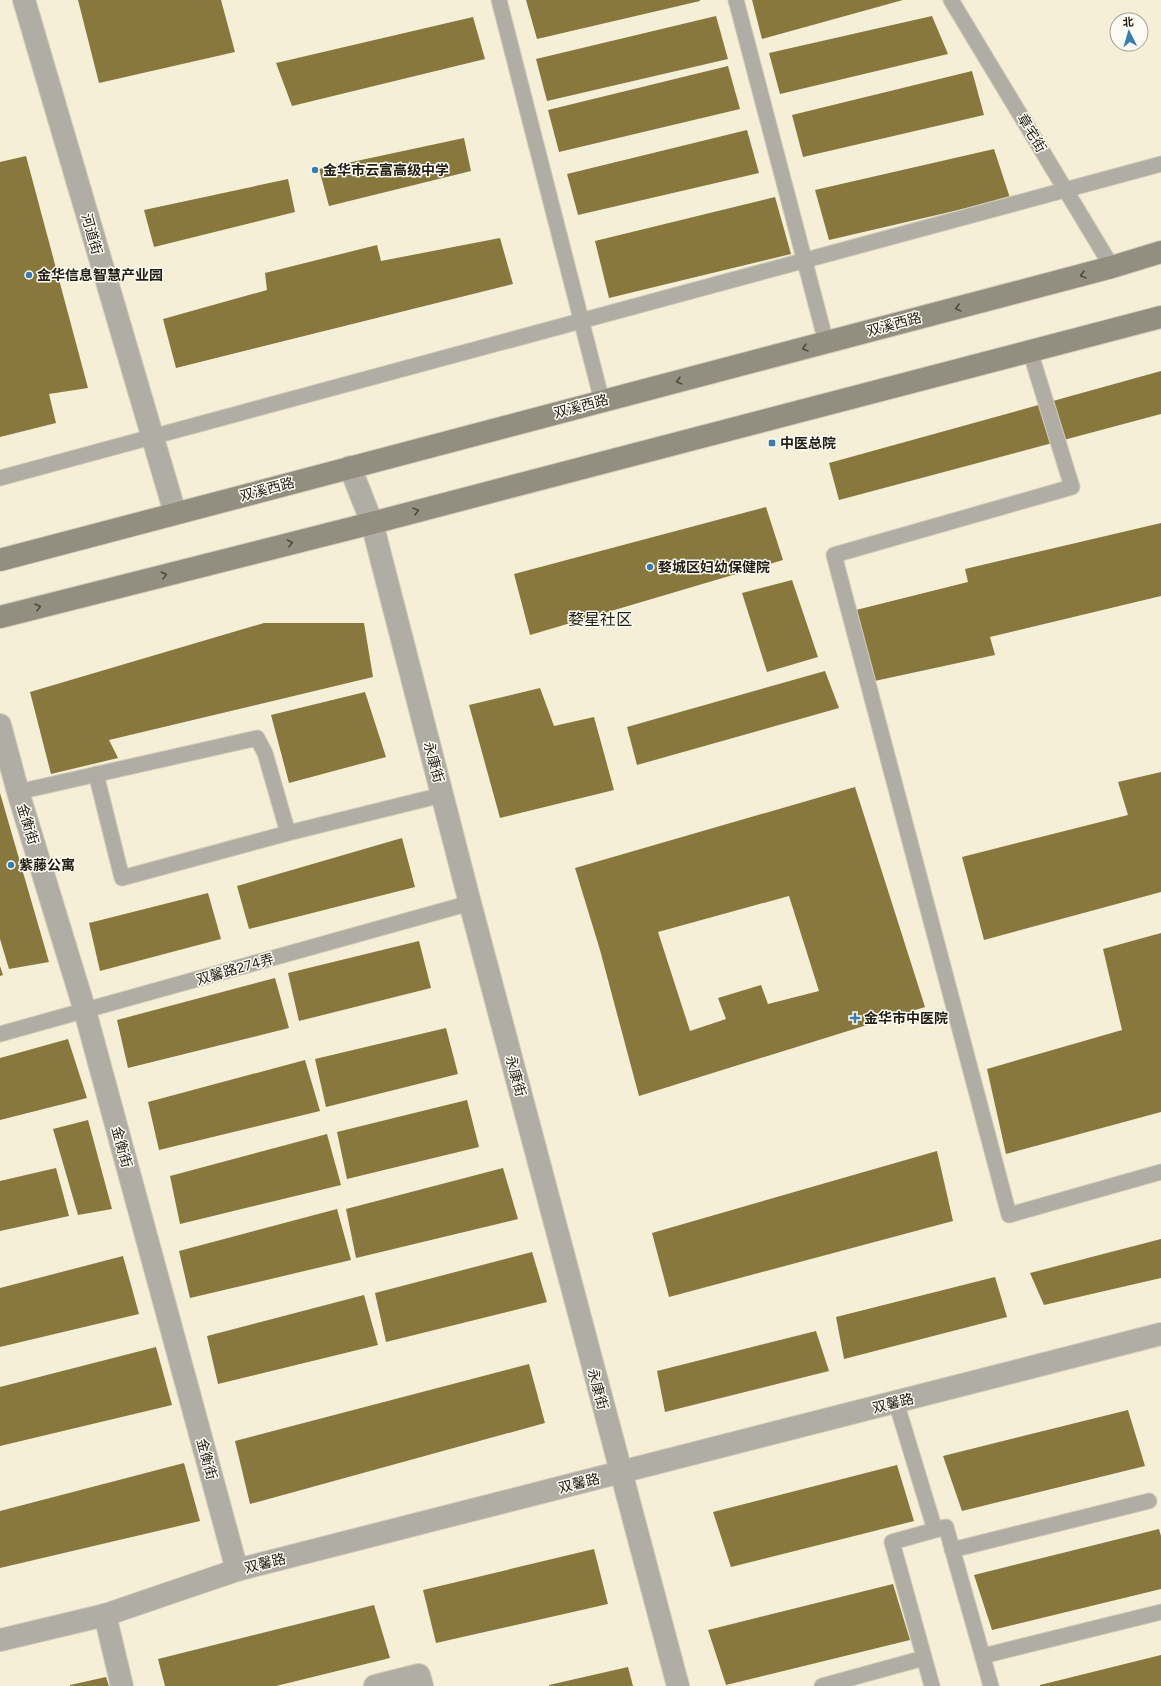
<svg xmlns="http://www.w3.org/2000/svg" width="1161" height="1686" font-family="Figtree,'Noto Sans SC',sans-serif">
  <style>
    .building { fill: #88783d; fill-rule: evenodd }
    .lines { fill: none; stroke-linecap: round; stroke-linejoin: round }
    .service-casing { stroke: #d3cdb8; stroke-width: 17 }
    .minor-casing { stroke: #d3cdb8; stroke-width: 24 }
    .tertiary-casing { stroke: #d3cdb8; stroke-width: 24 }
    .secondary-casing { stroke: #d3cdb8; stroke-width: 24 }
    .service { stroke: #b0aea4; stroke-width: 15 }
    .minor { stroke: #b0aea4; stroke-width: 22 }
    .tertiary { stroke: #b0aea4; stroke-width: 22 }
    .secondary { stroke: #928e80; stroke-width: 22 }
    .oneway { stroke: #4d4a3f }
    .poi-dot { fill: #387db2; stroke: #fefcf2; stroke-width: 1.5 }
    .labels { text-anchor: middle; stroke-width: 3; stroke-linejoin: round; paint-order: stroke }
    .street-label { font-size: 14px; fill: #1f1d14; stroke: #fefcf2 }
    .poi-label { font-size: 14px; font-weight: bold; fill: #1f1d14; stroke: #fefcf2; text-anchor: start }
    .quarter-label { font-size: 16px; fill: #1f1d14; stroke: #fefcf2 }
  </style>
  <rect width="100%" height="100%" fill="#f5efd7"/>
  <path class="building" d="M78,0H221L235,52L99,83Z
    M526,0H700V1L537,39Z
    M752,0H903L762,39Z
    M716,16L728,59L547,101L536,59Z
    M932,16L948,54L780,94L769,53Z
    M473,17L485,59L292,106L276,63Z
    M728,66L740,109L559,152L548,110Z
    M972,71L984,115L803,157L792,115Z
    M747,130L759,173L578,215L567,174Z
    M464,138L471,171L329,206L319,169Z
    M994,149L1010,198L829,240L815,190Z
    M26,156L88,388L49,394L56,423L0,437V162Z
    M288,179L295,212L154,247L144,210Z
    M775,197L791,254L609,298L595,241Z
    M500,238L513,284L176,368L163,319L267,290L265,273L377,245L381,261Z
    M1161,371V414L839,500L829,463Z
    M766,507L783,560L530,635L514,574Z
    M1161,523V596L990,637L995,655L870,682L852,611L968,582L965,569Z
    M792,580L818,657L767,672L742,593Z
    M264,623H364L373,677L109,740L118,758L51,774L30,692Z
    M825,671L839,708L637,765L627,727Z
    M540,688L554,726L594,717L614,790L500,818L469,705Z
    M365,692L386,757L289,783L271,715Z
    M1161,772V892L984,940L962,857L1128,815L1118,782Z
    M855,787L925,1007L639,1096L600,950L575,868ZM789,896L819,991L768,1004L761,985L718,998L726,1019L690,1031L658,932Z
    M0,793L49,962L9,969L0,939Z
    M402,838L415,887L249,929L237,886Z
    M208,893L221,939L100,971L89,923Z
    M1161,933V1112L1006,1154L987,1069L1122,1030L1103,949Z
    M419,941L431,988L299,1021L288,973Z
    M0,966L3,975L0,976Z
    M275,978L289,1028L128,1068L117,1020Z
    M446,1028L458,1074L326,1107L315,1059Z
    M68,1039L87,1098L0,1120V1058Z
    M305,1060L320,1111L159,1150L148,1102Z
    M467,1100L479,1147L347,1179L337,1132Z
    M88,1120L112,1209L78,1215L53,1129Z
    M327,1134L341,1185L180,1224L170,1176Z
    M937,1151L953,1221L669,1297L652,1233Z
    M56,1168L69,1216L0,1231V1181Z
    M503,1168L518,1219L356,1258L346,1209Z
    M337,1209L351,1260L190,1298L179,1251Z
    M1161,1239V1278L1044,1305L1030,1273Z
    M532,1252L547,1302L386,1342L375,1293Z
    M123,1256L139,1314L0,1347V1288Z
    M995,1277L1007,1317L844,1359L836,1317Z
    M364,1295L378,1345L218,1384L207,1336Z
    M816,1331L829,1371L665,1412L657,1371Z
    M156,1347L172,1405L0,1446V1387Z
    M529,1364L545,1423L250,1504L235,1441Z
    M1128,1410L1145,1466L962,1511L943,1456Z
    M184,1463L200,1521L0,1568V1511Z
    M897,1465L914,1521L731,1567L713,1512Z
    M1159,1529L1161,1536V1589L992,1630L974,1575Z
    M594,1549L608,1604L436,1643L423,1590Z
    M893,1584L910,1640L726,1685L708,1630Z
    M374,1605L390,1658L276,1686H165L158,1659Z
    M1161,1655V1686H1040V1685Z
    M628,1667L633,1686H549V1685Z
    M106,1677L109,1686H70V1685Z"/>
  <g class="lines">
    <g class="service-casing">
      <path id="service" d="M499,0L602,401
        M736,0L826,342
        M951,0L1112,267
        M1030,351L1072,487L834,555L1009,1215L1161,1172
        M0,478L1161,164
        M96,774L122,878L288,833L442,795
        M18,792L257,738L265,753L288,833
        M0,1034L470,903
        M896,1402L935,1530
        M952,1550L1149,1501
        M983,1656L1161,1612
        M822,1686L924,1658
        M932,1686L892,1542L946,1527L991,1686"/>
    </g>
    <g class="minor-casing">
      <path id="minor" d="M24,0L175,513
        M0,725L18,792L85,1011L237,1570
        M105,1615L122,1686
        M375,1686L419,1675L422,1686"/>
    </g>
    <g class="tertiary-casing">
      <path id="tertiary" d="M350,467L372,523L470,903L678,1686
        M0,1640L105,1615L237,1570L1161,1334"/>
    </g>
    <g class="secondary-casing">
      <path id="secondary" d="M0,560L1112,267L1161,252
        M0,617L372,523L1161,317"/>
    </g>
    <use href="#service" class="service"/>
    <use href="#minor" class="minor"/>
    <use href="#tertiary" class="tertiary"/>
    <use href="#secondary" class="secondary"/>
  </g>
  <defs><path id="oneway-chevron" d="M-2-3.5L2.5 0L-2 3.5" fill="none" stroke-width="1.6" stroke-linecap="round" stroke-linejoin="round"/></defs>
  <g class="oneway">
    <use href="#oneway-chevron" transform="translate(1083 275) rotate(165)"/>
    <use href="#oneway-chevron" transform="translate(958 308) rotate(165)"/>
    <use href="#oneway-chevron" transform="translate(805 348) rotate(165)"/>
    <use href="#oneway-chevron" transform="translate(679 381) rotate(165)"/>
    <use href="#oneway-chevron" transform="translate(416 511) rotate(-15)"/>
    <use href="#oneway-chevron" transform="translate(290 543) rotate(-14)"/>
    <use href="#oneway-chevron" transform="translate(164 575) rotate(-14)"/>
    <use href="#oneway-chevron" transform="translate(38 607) rotate(-14)"/>
  </g>
  <g class="poi-dot">
    <circle cx="315" cy="170" r="4"/>
    <circle cx="29" cy="275" r="4"/>
    <rect x="768" y="439" width="8" height="8" rx="2"/>
    <circle cx="650" cy="567" r="4"/>
    <circle cx="11" cy="865" r="4"/>
    <path d="M853 1012h4v4h4v4h-4v4h-4v-4h-4v-4h4z"/>
  </g>
  <g class="labels">
    <g class="street-label">
      <text transform="translate(1032 133) rotate(59)" y="5">章宅街</text>
      <text transform="translate(92 234) rotate(74)" y="5">河道街</text>
      <text transform="translate(894 324) rotate(-15)" y="5">双溪西路</text>
      <text transform="translate(581 406) rotate(-15)" y="5">双溪西路</text>
      <text transform="translate(267 489) rotate(-15)" y="5">双溪西路</text>
      <text transform="translate(434 762) rotate(75)" y="5">永康街</text>
      <text transform="translate(28 824) rotate(73)" y="5">金衡街</text>
      <text transform="translate(235 969) rotate(-16)" y="5">双馨路274弄</text>
      <text transform="translate(516 1076) rotate(75)" y="5">永康街</text>
      <text transform="translate(122 1147) rotate(75)" y="5">金衡街</text>
      <text transform="translate(598 1389) rotate(75)" y="5">永康街</text>
      <text transform="translate(893 1403) rotate(-14)" y="5">双馨路</text>
      <text transform="translate(207 1459) rotate(75)" y="5">金衡街</text>
      <text transform="translate(579 1483) rotate(-14)" y="5">双馨路</text>
      <text transform="translate(265 1563) rotate(-14)" y="5">双馨路</text>
    </g>
    <g class="poi-label">
      <text x="323" y="175">金华市云富高级中学</text>
      <text x="37" y="280">金华信息智慧产业园</text>
      <text x="780" y="448">中医总院</text>
      <text x="658" y="572">婺城区妇幼保健院</text>
      <text x="19" y="870">紫藤公寓</text>
      <text x="864" y="1023">金华市中医院</text>
    </g>
    <g class="quarter-label">
      <text x="600" y="625">婺星社区</text>
    </g>
  </g>
  <g transform="translate(1129 32) rotate(355)"><circle r="19" fill="#fefcf2" stroke="#a5a399"/>
  <path d="M0-3L7 15L0 10L-7 15Z" fill="#387db2"/>
  <text y="-6" font-size="11" font-weight="bold" text-anchor="middle" fill="#1f1d14">北</text>
  </g>
</svg>
